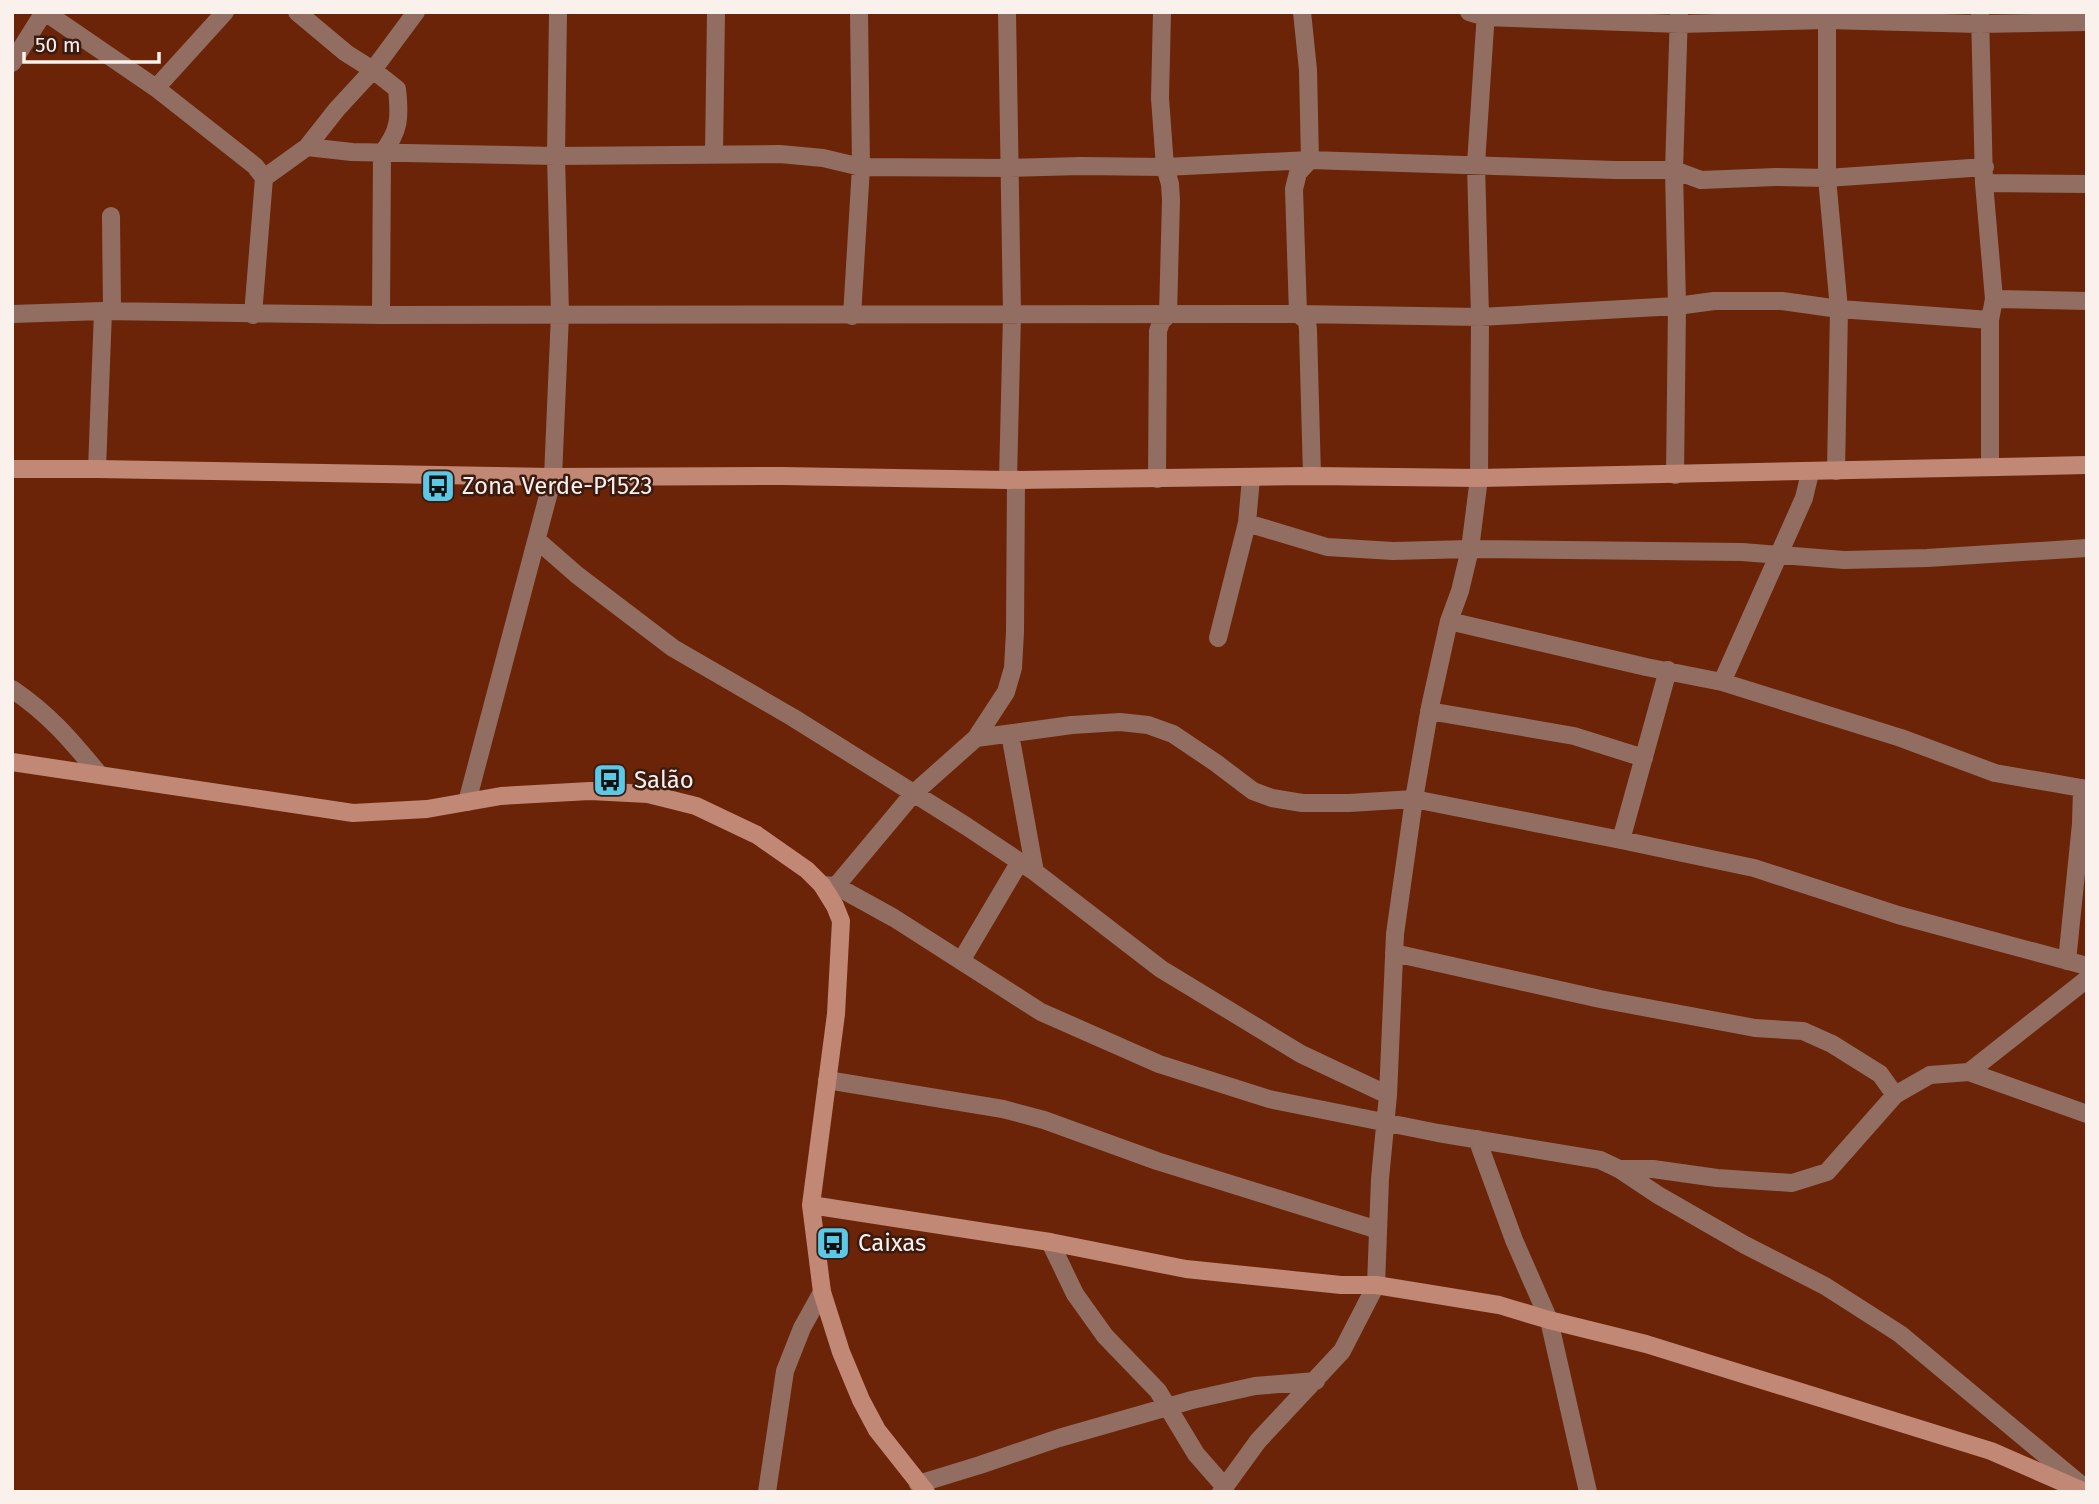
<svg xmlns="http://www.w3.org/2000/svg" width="2099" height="1504" font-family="'Fira Sans',sans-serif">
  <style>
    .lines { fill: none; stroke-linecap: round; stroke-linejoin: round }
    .street { stroke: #926e62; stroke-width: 18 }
    .secondary { stroke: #c08875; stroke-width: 18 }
    .labels { text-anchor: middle; stroke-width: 5; stroke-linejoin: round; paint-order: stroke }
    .poi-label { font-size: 24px; fill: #faf1ed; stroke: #3b1b10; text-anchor: start }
  </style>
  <rect width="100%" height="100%" fill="#6b2407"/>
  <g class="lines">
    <path class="street" d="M45,12L156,88L255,166L264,178L253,315
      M297,12L346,53L373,70L397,89C400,117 400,131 382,153L381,315
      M1007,12L1012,314L1008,480
      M1302,12L1308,70L1310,160L1298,173L1294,189L1298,314L1307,321L1308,330L1312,476
      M1469,12L1486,17L1680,24L1827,20L1979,24L2087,22
      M1827,12V178L1839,309L1836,471
      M1980,12L1984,183L1994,299L1990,320V467
      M12,63L44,12
      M156,88L225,12
      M307,147L337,109L373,70L416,12
      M714,154L716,12
      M264,178L307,147L352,152L556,156L780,154L823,158L861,167L1010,168L1081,166L1165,167L1310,160L1340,161L1615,170H1674L1701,180L1776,177L1827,178L1985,167
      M1984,183L2087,184
      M111,216L112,311
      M1994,299L2087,301
      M12,314L103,311L381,315L1298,314L1480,317L1677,306L1714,301H1782L1839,309L1990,320
      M852,316L861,167L859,12
      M97,469L103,311
      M1675,475L1677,306L1674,170L1679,13
      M1251,478L1247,523L1327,547L1393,551L1470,549L1742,552L1844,560L1927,558L2087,548
      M1157,479L1158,331L1161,322L1168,315L1171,200L1170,184L1165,167L1160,98L1162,12
      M537,540L577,575L673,648L792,717L966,826L1035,872L1161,969L1301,1054L1388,1095
      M1449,621L1646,667L1722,682L1901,738L1995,773L2087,789
      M1218,638L1247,523
      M1722,682L1804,498L1810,473
      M12,689C50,715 70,739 99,774
      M1429,711L1574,736L1644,758
      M1010,734L1035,872
      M976,738L1072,725L1120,722L1148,725L1173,734L1216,763L1253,791L1272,798L1302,803H1349L1414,799L1621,840L1754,868L1898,915L2087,966
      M467,802L553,477L560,314L556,156L558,12
      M1621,840L1668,670
      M822,885L836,886L894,918L1041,1012L1159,1064L1269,1099L1438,1133L1600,1160L1619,1169L1658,1195L1745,1245L1825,1286L1900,1334L2086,1489
      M836,886L913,794L976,738L1006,692L1013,668L1015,632L1016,479
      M1394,953L1600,999L1707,1019L1755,1028L1803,1031L1832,1044L1880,1074L1895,1095
      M961,961L1019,863
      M2067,961L2081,824L2082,788
      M1969,1072L2087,979
      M827,1080L1003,1109L1044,1120L1157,1161L1378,1230
      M1477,1139L1514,1240L1549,1320L1588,1492
      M1619,1169H1653L1717,1178L1792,1183L1827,1172L1895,1095L1930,1075L1969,1072L2087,1114
      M1050,1242L1075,1294L1105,1336L1158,1391L1196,1454L1224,1486
      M918,1484L980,1465L1059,1438L1192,1400L1255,1386L1316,1381
      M767,1492L785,1371L802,1328L822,1292
      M1221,1492L1258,1441L1342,1351L1376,1285L1380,1179L1388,1095L1395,934L1414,799L1430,707L1449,621L1460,591L1470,549L1479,478L1480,317L1476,164L1486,12"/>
    <path class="secondary" d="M12,469H97L553,477L782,476L1008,480L1312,476L1479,478L2087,465
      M12,762L353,813L427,809L501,796L590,791L648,794L696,806L757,835L807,870L822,885L835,906L841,921L836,1014L811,1205L822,1292L841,1352L861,1400L877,1430L926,1492
      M811,1205L1050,1242L1186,1269L1341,1285H1376L1499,1305L1549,1320L1646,1344L1991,1451L2085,1492"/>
  </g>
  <defs>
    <g id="bus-square" transform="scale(1.75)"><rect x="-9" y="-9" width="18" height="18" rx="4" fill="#5bc8e6" stroke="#3b1b10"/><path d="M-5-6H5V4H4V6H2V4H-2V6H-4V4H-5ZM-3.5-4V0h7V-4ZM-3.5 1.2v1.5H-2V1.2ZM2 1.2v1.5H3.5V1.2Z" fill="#111"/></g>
  </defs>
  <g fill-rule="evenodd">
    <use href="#bus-square" x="438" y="486"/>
    <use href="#bus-square" x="610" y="780"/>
    <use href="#bus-square" x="833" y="1243"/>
  </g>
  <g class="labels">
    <g class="poi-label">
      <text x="462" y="494">Zona Verde-P1523</text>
      <text x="634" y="788">Salão</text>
      <text x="858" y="1251">Caixas</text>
    </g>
  </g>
  <rect width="2099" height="1504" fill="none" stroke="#faf1ed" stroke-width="28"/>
  <path d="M24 52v10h135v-10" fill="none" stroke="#faf1ed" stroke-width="3.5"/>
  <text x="35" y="52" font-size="21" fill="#faf1ed" stroke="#3b1b10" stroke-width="5" paint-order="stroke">50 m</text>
</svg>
